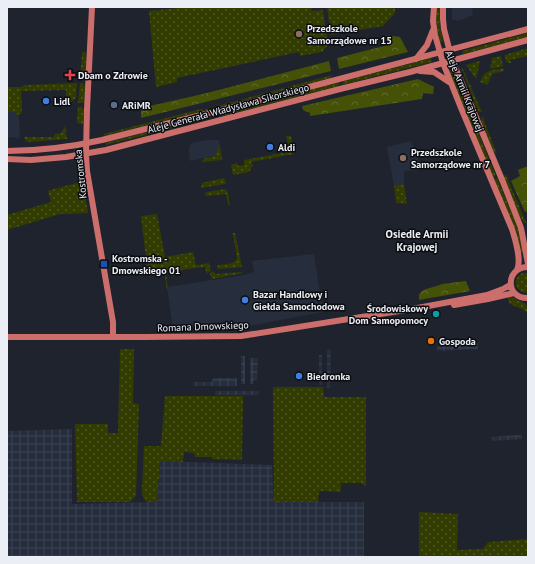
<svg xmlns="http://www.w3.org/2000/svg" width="535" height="564" font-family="'PT Sans',sans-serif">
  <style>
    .built { fill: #262d3d }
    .industrial { fill: url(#industrial-grid) }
    .grass { fill: url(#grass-dots) }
    .forest { fill: url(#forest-crowns) }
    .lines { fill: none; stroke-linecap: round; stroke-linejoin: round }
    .secondary { stroke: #cc6e6c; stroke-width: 6 }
    .education-dot { fill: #8d6e63; stroke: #0b0d11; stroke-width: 1.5 }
    .health-dot { fill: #e0444e; stroke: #0b0d11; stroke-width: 1.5 }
    .shop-dot { fill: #3f7fe0; stroke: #0b0d11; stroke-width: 1.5 }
    .service-dot { fill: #5c6f8a; stroke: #0b0d11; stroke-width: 1.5 }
    .transit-dot { fill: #1a4fb4; stroke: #0b0d11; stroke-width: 1.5 }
    .culture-dot { fill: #0f9aa8; stroke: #0b0d11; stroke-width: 1.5 }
    .food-dot { fill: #e8710a; stroke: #0b0d11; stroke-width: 1.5 }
    .labels { text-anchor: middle; stroke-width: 3; stroke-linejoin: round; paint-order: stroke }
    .poi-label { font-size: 10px; font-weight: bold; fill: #ebeef5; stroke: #0b0d11; text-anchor: start }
    .street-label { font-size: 10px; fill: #ebeef5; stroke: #0b0d11 }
    .neighbourhood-label { font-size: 11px; font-weight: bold; fill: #ebeef5; stroke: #0b0d11 }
  </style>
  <defs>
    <pattern id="industrial-grid" width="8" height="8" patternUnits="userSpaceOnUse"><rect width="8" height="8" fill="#262d3d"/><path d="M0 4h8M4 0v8" fill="none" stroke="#3b4250"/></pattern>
    <pattern id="grass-dots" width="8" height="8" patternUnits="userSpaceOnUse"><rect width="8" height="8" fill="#323c00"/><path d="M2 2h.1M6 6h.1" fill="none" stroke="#505826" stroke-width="1.8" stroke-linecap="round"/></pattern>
    <pattern id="forest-crowns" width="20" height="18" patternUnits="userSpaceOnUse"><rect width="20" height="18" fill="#445107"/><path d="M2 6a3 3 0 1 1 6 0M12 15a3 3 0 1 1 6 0" fill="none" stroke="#5f6a2c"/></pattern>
  </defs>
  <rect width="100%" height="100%" fill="#1f232d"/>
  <path class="built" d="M452,7H472L473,15L458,21L452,19Z
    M7,112H15L16,115H19L20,134L19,139L15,137L7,138Z
    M207,140H219L220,146L217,155L190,161L189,150L190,145L195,142Z
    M411,141L422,169L420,170L404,171V184L394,186L387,147Z
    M314,254L323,312L254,325L173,329L167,287L244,275L254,272L252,261Z"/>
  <path class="industrial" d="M478,343V349L437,351V346Z
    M327,350H331L330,388H327Z
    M319,355H322V385H319Z
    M241,356H245V384H241Z
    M250,358H258L257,380H254L253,384H250Z
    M213,378H237V386H194V382H212Z
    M215,391H259V395H215Z
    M72,429V504L157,502L160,461L272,465L274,502H364V557H7V431Z
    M520,435L522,436V439L492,441V437Z"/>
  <path class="grass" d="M188,7H311L312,11L323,10L328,45L322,52L300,56L299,52L177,78V82L156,87L149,11Z
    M327,7H395V13L383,26L331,35Z
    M436,7H440V27L443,41L440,42L436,21Z
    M528,33V37L463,54L462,51Z
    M528,48V56L510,60L511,63H508L506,61L505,55Z
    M82,52H85C86,57 88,72 85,77C84,80 82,79 80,80Z
    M501,56L503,66L490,69L492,58Z
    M431,58L432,62L341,85L344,81Z
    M480,61L476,79L466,65Z
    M461,67L463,69L482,112H479L478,111Z
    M503,68L504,71L492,74L488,84V85L480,82C485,69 490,71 503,68Z
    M452,70L496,176L493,177L449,71Z
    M332,75L331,78L206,110V109Z
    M340,82L338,86L222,116L223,114L251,107L262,102Z
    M77,83L76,98L66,106V90L21,91L22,109L21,114L16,115L15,112H7V87H22L24,85Z
    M80,83H83L85,86L84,102L82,103H78Z
    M78,107H82L84,110L83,124L77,123Z
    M201,109H203V111L104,136V134Z
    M483,116L484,121L497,154C490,149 484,128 481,119Z
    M205,117V120L106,145L105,143Z
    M65,126L67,139L27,142L24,138L26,135V137H54L55,134L61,133Z
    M286,136H291L294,154L251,162L253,165L249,172L233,175L231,165L237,163L238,166L244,165V160L287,152L286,146L288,145Z
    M220,146L222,160L203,162L202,161L203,159C211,156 218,158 218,147Z
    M506,175L525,220L526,223H524L518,213L515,206L511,193L503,176Z
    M224,178L226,182L225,184L201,188L202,183Z
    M497,178L519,230L523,253H520L516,231L494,179Z
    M83,181L88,213L60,214L7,230V215L51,202L48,191L57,188L58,191V188Z
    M404,184L407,204L396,203L394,186Z
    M225,189L228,192L230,205H228L226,194L205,196V194L207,192Z
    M157,214L165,257L193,252L196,265L209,263L211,270L207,274L205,267L180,270L181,274L171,276V273L166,274L168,290H167L164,269L148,271L149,276H148L141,216Z
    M233,233H235L242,267L219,269L217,268L218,265C224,264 235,265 237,258Z
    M212,271L216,274L240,272L243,273L212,279L210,274Z
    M523,273H528V293C514,293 511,278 523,273Z
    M507,297H511L526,304L528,310V314L524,310L510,304Z
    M120,349H134L133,403L139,404L136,496L130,502H77L75,424H108V433H118Z
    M273,387H323L324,397H366V485L364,486L362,483H341V492L319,491L318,502H274Z
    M165,396H243L242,460L212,459V457H195L194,453L184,452L183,462L160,461L157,502H146L143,497L142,490L144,446H161Z
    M419,512L458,514L457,550L483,549L488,542L528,539V557H419Z"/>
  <path class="forest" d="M386,35L400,37L408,52L339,69L337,58L388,45Z
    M329,61L331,71L141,118V108L207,93Z
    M418,79L434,87L433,94L423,93L422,99L310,116V113L303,110L302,106Z
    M528,166V211L525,212L511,181L520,176L518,170Z
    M466,281L470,291L419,300V294C425,287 434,288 442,284Z"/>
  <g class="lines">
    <path class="secondary" d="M92,7L87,109L86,154L87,171L113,322V337
      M434,7L433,21L435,35L443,63L461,108L512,229C515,239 522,260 517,270
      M443,7V19L444,29L452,60L503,182L521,228L528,264
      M416,59L427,45L433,30
      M420,71L434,72L449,82
      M7,151C39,151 71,147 102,140L260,100L528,29
      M7,159L31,160L66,157L106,150L340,89L410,72L528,40
      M528,267C505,267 505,299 528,298
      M454,305L488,299L514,293
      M7,337H145L241,336L412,309L487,295L503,289L510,285"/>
  </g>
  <g class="education-dot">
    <circle cx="299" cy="34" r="4"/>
    <circle cx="403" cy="158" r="4"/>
  </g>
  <path class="health-dot" d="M68 69h4v4h4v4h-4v4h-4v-4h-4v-4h4z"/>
  <g class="shop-dot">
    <circle cx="46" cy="101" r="4"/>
    <circle cx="270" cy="147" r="4"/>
    <circle cx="245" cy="300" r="4"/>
    <circle cx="299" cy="376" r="4"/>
  </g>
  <circle class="service-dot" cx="114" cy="105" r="4"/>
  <rect class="transit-dot" x="100" y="260" width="8" height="8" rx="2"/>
  <circle class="culture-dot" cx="436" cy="314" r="4"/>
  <circle class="food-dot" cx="431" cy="341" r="4"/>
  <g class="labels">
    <g class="poi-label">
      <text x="307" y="32">Przedszkole<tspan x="307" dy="12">Samorządowe nr 15</tspan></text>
      <text x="78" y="79">Dbam o Zdrowie</text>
      <text x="54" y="105">Lidl</text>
      <text x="122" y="109">ARiMR</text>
      <text x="278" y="151">Aldi</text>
      <text x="411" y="156">Przedszkole<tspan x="411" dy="12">Samorządowe nr 7</tspan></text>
      <text x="112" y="262">Kostromska -<tspan x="112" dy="12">Dmowskiego 01</tspan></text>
      <text x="253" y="298">Bazar Handlowy i<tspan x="253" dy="12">Giełda Samochodowa</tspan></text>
      <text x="428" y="312" text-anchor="end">Środowiskowy<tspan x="428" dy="12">Dom Samopomocy</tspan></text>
      <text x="439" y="345">Gospoda</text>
      <text x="307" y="380">Biedronka</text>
    </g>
    <g class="street-label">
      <text transform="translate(465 91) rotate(68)" y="4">Aleje Armii Krajowej</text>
      <text transform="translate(228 108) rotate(-15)" y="4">Aleje Generała Władysława Sikorskiego</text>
      <text transform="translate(80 174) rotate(-96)" y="4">Kostromska</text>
      <text transform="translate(203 326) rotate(-2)" y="4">Romana Dmowskiego</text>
    </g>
    <g class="neighbourhood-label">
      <text x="417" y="238">Osiedle Armii<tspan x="417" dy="13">Krajowej</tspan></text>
    </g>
  </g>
  <rect width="535" height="564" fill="none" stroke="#ebeef5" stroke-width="16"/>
</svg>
